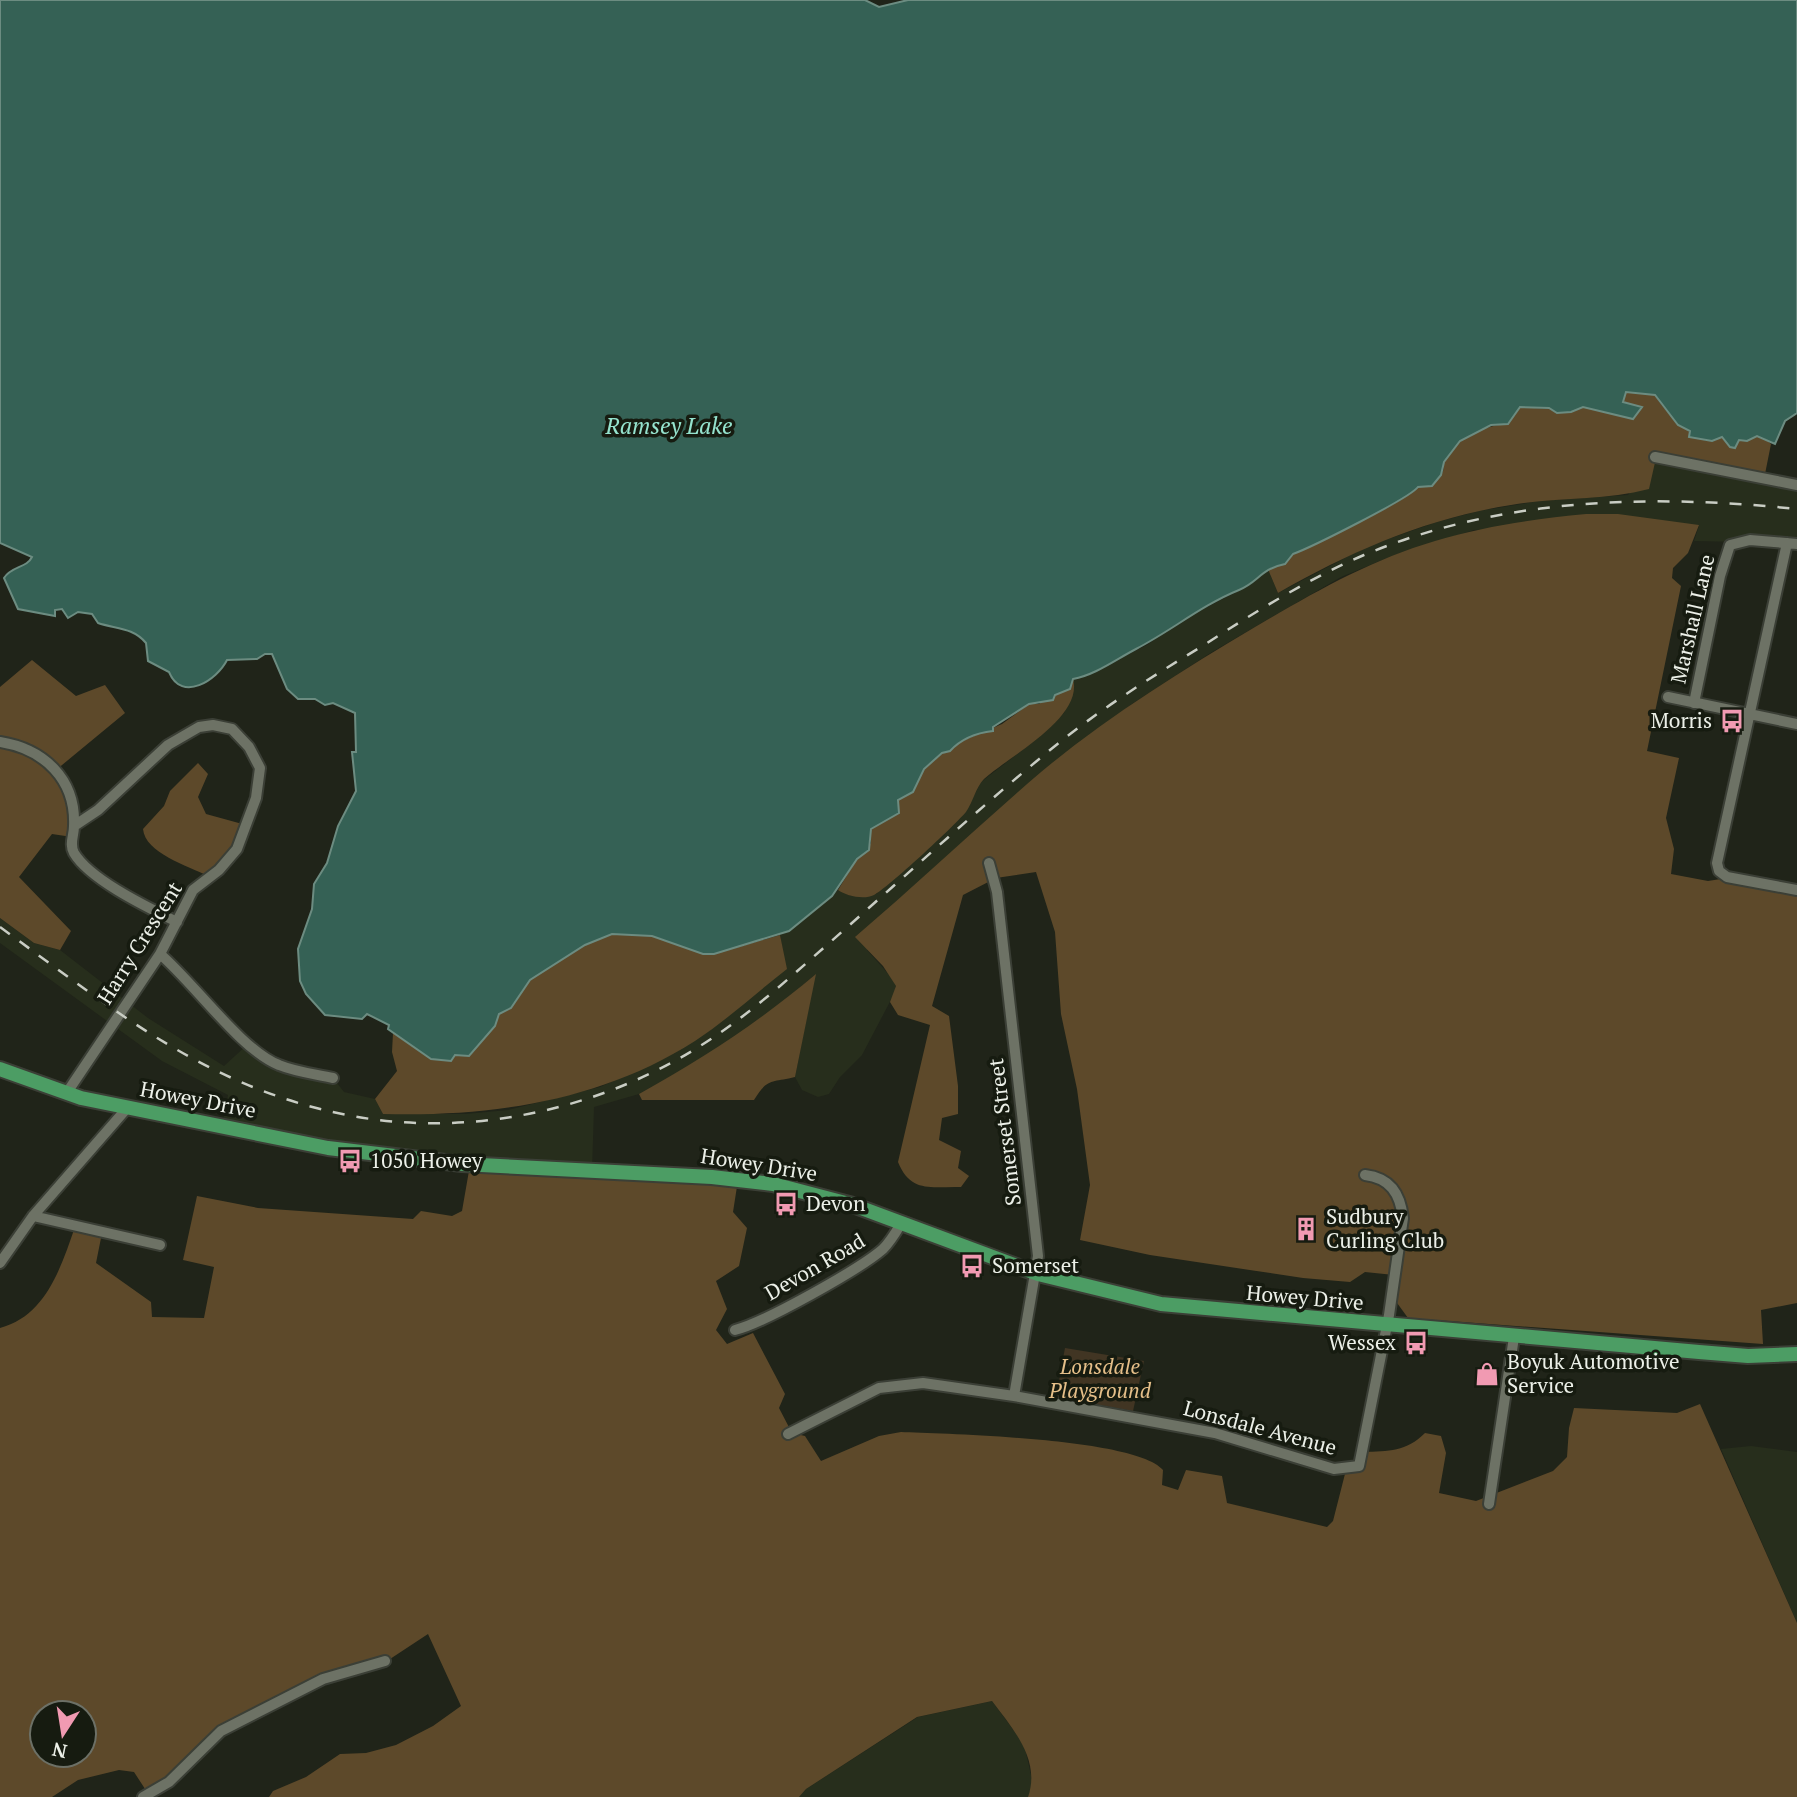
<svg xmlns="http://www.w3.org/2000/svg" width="1797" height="1797" font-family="'PT Serif',serif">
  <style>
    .built { fill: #272e1c }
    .green { fill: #413523 }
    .forest { fill: #5d492a; fill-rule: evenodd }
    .water { fill: #356155; stroke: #6c8c81; stroke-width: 2 }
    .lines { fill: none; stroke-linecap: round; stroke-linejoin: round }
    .minor-casing { stroke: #3b3f36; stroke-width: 14 }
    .major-casing { stroke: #3b3f36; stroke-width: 18 }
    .minor { stroke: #6d7265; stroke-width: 10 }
    .major { stroke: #4c9d64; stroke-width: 14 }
    .rail { stroke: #c9cdc4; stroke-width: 2.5; stroke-dasharray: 12 12; stroke-linecap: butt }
    .labels { text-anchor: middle; stroke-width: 7; stroke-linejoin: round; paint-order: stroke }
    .street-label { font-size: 21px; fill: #ecf0e8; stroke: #161b10 }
    .poi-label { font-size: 21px; fill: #ecf0e8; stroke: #161b10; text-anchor: start }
    .park-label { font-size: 21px; font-style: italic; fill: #e5bf89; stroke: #161b10 }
    .water-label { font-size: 23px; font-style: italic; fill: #95e3ce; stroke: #161b10 }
  </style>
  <rect width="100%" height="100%" fill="#202419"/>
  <path class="built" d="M1655,458L1797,486V543L1694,541L1699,526L1474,530L1392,556L1341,577L1212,652L1132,704L1040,773L971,836L867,950L892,978L896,986L894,994L862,1055L840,1077L829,1094L818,1097L802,1090L795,1077L815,975L759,1022L697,1062L639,1094L594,1107L592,1172L461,1165L222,1126L228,1095L162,1061L0,943V918L34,943L60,950L148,1018L224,1066L248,1044L261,1055L333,1078L344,1092L375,1099L383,1114H465L508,1110L600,1087L673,1054L786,969L780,935L789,931L838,890L851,896L876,894L965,813L981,782L1043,734L1064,713L1073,679L1085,676L1147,645L1180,621L1240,590L1267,567L1278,593L1368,546L1437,522L1479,511L1539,501L1628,495Z
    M1751,1446L1797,1452V1623L1721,1449Z
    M992,1701L1024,1744L1033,1784L1028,1797H799L806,1789L918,1717Z"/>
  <path class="green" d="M1065,1348L1144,1361L1133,1411L1056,1397Z"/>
  <path class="forest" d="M1626,391L1655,395C1663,410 1694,442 1711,441C1715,441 1718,438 1722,437L1735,447L1739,440L1762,436L1771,444L1764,479L1656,458L1649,489C1604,501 1557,497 1511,505C1428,518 1351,551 1278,593L1267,567L1285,564L1293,554C1314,545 1409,500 1418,487L1432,486C1435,480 1439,478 1442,473C1445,468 1442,467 1444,462C1454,438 1485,425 1508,424L1520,407L1562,410L1583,407L1633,419L1623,402Z
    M1586,514H1618L1699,525L1688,553L1673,568L1672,578L1681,586L1647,751L1679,758L1666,818L1674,849L1671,874L1708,881L1727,878L1797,891V1303L1761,1310L1763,1344L1408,1318L1392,1296L1394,1275L1365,1272L1350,1282L1303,1278L1150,1255L1080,1240L1090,1185L1077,1089L1061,1014L1055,932L1036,872L996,878L963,895L932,1006L949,1016L958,1086V1114L942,1118L939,1140L961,1151L958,1168L969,1176L961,1187C932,1186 911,1194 898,1162L930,1025L898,1015L890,1002L896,986L883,966L855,937C918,883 978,826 1041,772C1107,717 1181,671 1255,627C1313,593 1370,560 1435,541C1485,526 1534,519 1586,514Z
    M32,660L76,696L105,685L125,713L56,770L69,800L72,837L52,834L19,877L71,931L60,950L34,943L0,918V687Z
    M1073,679C1084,718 1008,757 984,779C976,787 973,802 966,812C954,826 888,888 874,895C864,900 846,896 838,890L857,859L871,843L870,829L899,813L898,800L913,792L924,769L953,745L1002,724L1029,704H1039Z
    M198,763L208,774L198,797L206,814L246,825L240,839L208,876C188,866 145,853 143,829L164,806L170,791Z
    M612,934L652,936L714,954L780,935L787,969C756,993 727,1020 695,1041C601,1101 492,1117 383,1114L375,1099L397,1071L392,1052L393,1033L431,1059L447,1061L454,1055H469L495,1026L499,1014L511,1008L530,980L585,945Z
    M816,974L795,1077C772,1083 768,1077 754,1100H642L639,1094C707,1056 756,1024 816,974Z
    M470,1165L738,1180L733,1212L747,1228L739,1266L716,1281L727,1309L716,1330L727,1344L753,1333L785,1394L779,1408L792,1433L805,1436L821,1461L879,1436L901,1432C948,1434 1136,1438 1163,1470L1162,1485L1178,1490L1186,1470L1222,1476L1227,1503L1327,1527L1333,1521L1346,1470L1360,1466L1363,1452C1389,1451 1406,1452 1425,1433L1441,1436L1446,1453L1439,1493L1476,1501L1553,1471L1567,1457L1569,1428L1574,1408L1677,1413L1700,1404L1797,1623V1797H1028C1041,1760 1013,1729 992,1701L917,1717L806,1789L799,1797H269L273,1791L306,1777L340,1754L366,1753L396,1745L433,1726L461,1706L428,1634L387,1661L349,1670L222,1732L149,1795L134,1772L119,1770L78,1780L52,1797H0V1328C46,1316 61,1267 75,1227L102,1233L96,1263L151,1302L152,1317L204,1318L214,1267L183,1260L197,1196L258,1208L413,1219L421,1211L452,1216L462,1211ZM42,1713H84V1755H42Z"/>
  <path class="water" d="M0,0H865L879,7L908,0H1797V413L1785,421L1775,444L1757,436L1747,441L1739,440L1735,448L1730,447L1722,437L1712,441L1689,437L1690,431L1678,425L1655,395L1626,392L1623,402L1642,407L1633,419L1583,407L1571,412L1557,413L1549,408L1520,407L1508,424L1491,425L1460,441L1444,462L1441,475L1432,486L1418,487C1410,498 1312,547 1293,554L1285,564C1260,569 1259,582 1239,590C1202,605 1171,631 1136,649C1115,660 1095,675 1073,679L1070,689L1055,695L1053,700L1029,704L993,727V731C975,733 961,739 950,751L942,753L924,769L913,792L898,800L899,813L871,829L869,850L857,859L832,896L789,931L714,954H703L652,936L612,934L585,945L530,980L511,1008L499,1014L495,1026L469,1056L455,1055L451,1061L431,1059L388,1029L389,1025L367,1014L362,1019L325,1015L306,994L300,981L298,949L312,909L314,884L327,863L338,826L356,791L352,752H356L355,713L333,703L325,705L315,699H298L287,689L272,654H265L257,659L227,660C217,680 182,703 169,672L148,661L146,643C133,627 115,629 98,623L92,614L78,612L68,618L62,609L55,610V616L18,609L4,578C11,566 27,568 32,557L0,543Z"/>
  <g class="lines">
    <g class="minor-casing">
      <path id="minor" d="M1655,457L1797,485
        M1787,543L1717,863L1719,871L1727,877L1797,890
        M1668,697L1797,724
        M1694,703L1720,576L1730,545L1750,540L1797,544
        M0,742C44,749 76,779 74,826C74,836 69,844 74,853C90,880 149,908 177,922
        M989,863L997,892L1038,1256L1014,1396
        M160,954C194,983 242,1051 279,1065C296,1072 315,1074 333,1078
        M66,1094L160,954L193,890L219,870L237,849L256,798L260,768L249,747L232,729L213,725L199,727L168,745L98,810L74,826
        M33,1216L160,1245
        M0,1263L33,1216L128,1107
        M735,1330C764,1323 860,1269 883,1249C891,1241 896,1232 902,1222
        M788,1434L879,1388L923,1383L1014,1396L1215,1433L1334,1469L1359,1466L1389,1315L1403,1218C1400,1193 1390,1178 1365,1175
        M1489,1504L1514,1337
        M143,1797L169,1782L221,1731L323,1679L385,1661"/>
    </g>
    <g class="major-casing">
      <path id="major" d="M0,1069L81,1098L328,1148L462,1164L712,1177L773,1184L853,1205L1038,1274L1161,1304L1699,1352L1748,1356L1797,1354"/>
    </g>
    <use href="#minor" class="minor"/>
    <use href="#major" class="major"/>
    <path class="rail" d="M0,927C113,1009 205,1087 347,1115C464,1138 591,1112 692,1051C742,1021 785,982 828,944C900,881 970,816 1044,755C1094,713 1148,679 1204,645C1255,612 1308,579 1364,555C1502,497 1651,494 1797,509"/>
  </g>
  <defs>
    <g id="bus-bare" transform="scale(1.89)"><path d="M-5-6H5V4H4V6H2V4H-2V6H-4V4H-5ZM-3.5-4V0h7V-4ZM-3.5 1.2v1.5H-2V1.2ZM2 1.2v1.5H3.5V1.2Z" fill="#f19ab2" stroke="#161b10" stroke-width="2.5" paint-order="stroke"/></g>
    <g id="building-bare" transform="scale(1.89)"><path d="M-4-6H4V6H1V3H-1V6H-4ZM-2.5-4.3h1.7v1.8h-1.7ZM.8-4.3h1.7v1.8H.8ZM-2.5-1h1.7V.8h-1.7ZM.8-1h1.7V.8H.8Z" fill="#f19ab2" stroke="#161b10" stroke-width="2.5" paint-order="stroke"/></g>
    <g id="shop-bare" transform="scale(1.89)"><path d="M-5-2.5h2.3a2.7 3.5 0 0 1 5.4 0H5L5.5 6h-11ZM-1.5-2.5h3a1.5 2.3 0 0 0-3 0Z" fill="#f19ab2" stroke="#161b10" stroke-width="2.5" paint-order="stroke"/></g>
  </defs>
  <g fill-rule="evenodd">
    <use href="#bus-bare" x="1732" y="721"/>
    <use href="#bus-bare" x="350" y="1161"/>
    <use href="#bus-bare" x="786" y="1204"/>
    <use href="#building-bare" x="1306" y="1229"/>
    <use href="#bus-bare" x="972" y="1266"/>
    <use href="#bus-bare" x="1416" y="1343"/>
    <use href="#shop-bare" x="1487" y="1374"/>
  </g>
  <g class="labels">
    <g class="street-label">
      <text transform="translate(1693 619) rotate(-77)" y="7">Marshall Lane</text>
      <text transform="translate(140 943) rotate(-58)" y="7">Harry Crescent</text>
      <text transform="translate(198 1100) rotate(11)" y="7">Howey Drive</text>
      <text transform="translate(1005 1132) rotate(-97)" y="7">Somerset Street</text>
      <text transform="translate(759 1165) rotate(9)" y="7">Howey Drive</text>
      <text transform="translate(815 1267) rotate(-30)" y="7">Devon Road</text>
      <text transform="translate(1305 1298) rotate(5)" y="7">Howey Drive</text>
      <text transform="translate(1260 1428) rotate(15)" y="7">Lonsdale Avenue</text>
    </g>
    <g class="poi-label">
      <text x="1712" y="728" text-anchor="end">Morris</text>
      <text x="370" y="1168">1050 Howey</text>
      <text x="806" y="1211">Devon</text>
      <text x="1326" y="1224">Sudbury<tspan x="1326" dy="24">Curling Club</tspan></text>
      <text x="992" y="1273">Somerset</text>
      <text x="1396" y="1350" text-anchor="end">Wessex</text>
      <text x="1507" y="1369">Boyuk Automotive<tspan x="1507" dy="24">Service</tspan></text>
    </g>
    <g class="park-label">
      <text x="1100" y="1374">Lonsdale<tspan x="1100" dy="24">Playground</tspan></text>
    </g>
    <g class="water-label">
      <text x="669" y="434">Ramsey Lake</text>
    </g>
  </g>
  <g transform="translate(63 1734) rotate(192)"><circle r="33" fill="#161b10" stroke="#6c7066" stroke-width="2"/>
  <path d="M0-5L12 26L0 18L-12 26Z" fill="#f19ab2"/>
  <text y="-10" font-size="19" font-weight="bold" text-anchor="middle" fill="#ecf0e8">N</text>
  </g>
</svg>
